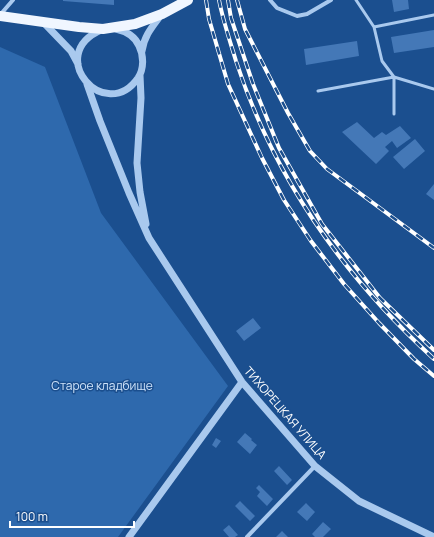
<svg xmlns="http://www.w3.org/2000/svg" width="434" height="537" font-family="Manrope,sans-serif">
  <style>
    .green { fill: #2e69ad }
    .building { fill: #4478b7 }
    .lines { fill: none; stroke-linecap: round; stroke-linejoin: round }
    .service { stroke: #a9c9ee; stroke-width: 3 }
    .minor { stroke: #a9c9ee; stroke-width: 4 }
    .tertiary { stroke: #a9c9ee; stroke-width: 7 }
    .primary { stroke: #f0f6ff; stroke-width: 10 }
    .rail-casing { stroke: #fff; stroke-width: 4 }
    .rail { stroke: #1b4f8f; stroke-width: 2.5; stroke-dasharray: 8; stroke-linecap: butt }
    .labels { text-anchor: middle; stroke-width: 3; stroke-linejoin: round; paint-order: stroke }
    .park-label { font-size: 12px; fill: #cfe3fa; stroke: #1b4f8f }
    .street-label { font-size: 12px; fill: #fff; stroke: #1b4f8f }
  </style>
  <rect width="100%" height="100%" fill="#1b4f8f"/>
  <path class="green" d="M0,47L45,67L101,213L228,386L118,537H0Z"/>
  <path class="building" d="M63,0H114V5L63,1Z
    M392,0H408L409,9L394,12Z
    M434,30V47L394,53L391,37Z
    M357,41L359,56L306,65L304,49Z
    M357,122L374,138L382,132L386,135L400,126L411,138L397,148L392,141L385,147L389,151L376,164L342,132Z
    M415,139L425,151L404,169L393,157Z
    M434,184V200L426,194Z
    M253,318L261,328L244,341L236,331Z
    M245,433L252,439L251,440L257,445L250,454L237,442Z
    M216,438L221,441L216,448L212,445Z
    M279,466L292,480L287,485L274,471Z
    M259,485L273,499L267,506L257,496L260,492L256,488Z
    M240,501L255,516L250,521L235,506Z
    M306,503L315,512L307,521L297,512Z
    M323,522L331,529L323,537H315L312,534Z
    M229,525L238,535L235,537H229L223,530Z
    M282,531L288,537H276Z"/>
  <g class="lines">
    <path class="service" d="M356,0L374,27L382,61L394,77L434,89
      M374,27L434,15
      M318,91L394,77V114"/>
    <path class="minor" d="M270,0L277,8L297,16L307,14L331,0
      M0,15L13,0
      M247,537L315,466"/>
    <path class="tertiary" d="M44,23L71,51L78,64
      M101,30C44,55 105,125 138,78C144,69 144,56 139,46C135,36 125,31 116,29
      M142,51C144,36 152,27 161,15
      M140,75L141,98L137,163L140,192L146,224
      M87,84L100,121L129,193L149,238L242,382L315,466L359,501L434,537
      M129,537L242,382"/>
    <path class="primary" d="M0,16L79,27L103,29L135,24L162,14L188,0"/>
    <g class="rail-casing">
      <path id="rail" d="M206,0L209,19L228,84L262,158L284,200L311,241L344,284L379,323L414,359L434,376
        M219,0C223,21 230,41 236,61C274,178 344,277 434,359
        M228,0L231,18L253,84L279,148L322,224L380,298L434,350
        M237,0L245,29L288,113L310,151L327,169L434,248"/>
    </g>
    <use href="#rail" class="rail"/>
  </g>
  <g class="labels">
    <g class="park-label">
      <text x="102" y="390">Старое кладбище</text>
    </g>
    <g class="street-label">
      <text transform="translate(285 413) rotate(49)" y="4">ТИХОРЕЦКАЯ УЛИЦА</text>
    </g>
  </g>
  <path d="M10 521v6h124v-6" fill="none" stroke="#ffffff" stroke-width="2"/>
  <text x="16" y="521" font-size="12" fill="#ffffff" stroke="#1b4f8f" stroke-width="3" paint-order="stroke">100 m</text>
</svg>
